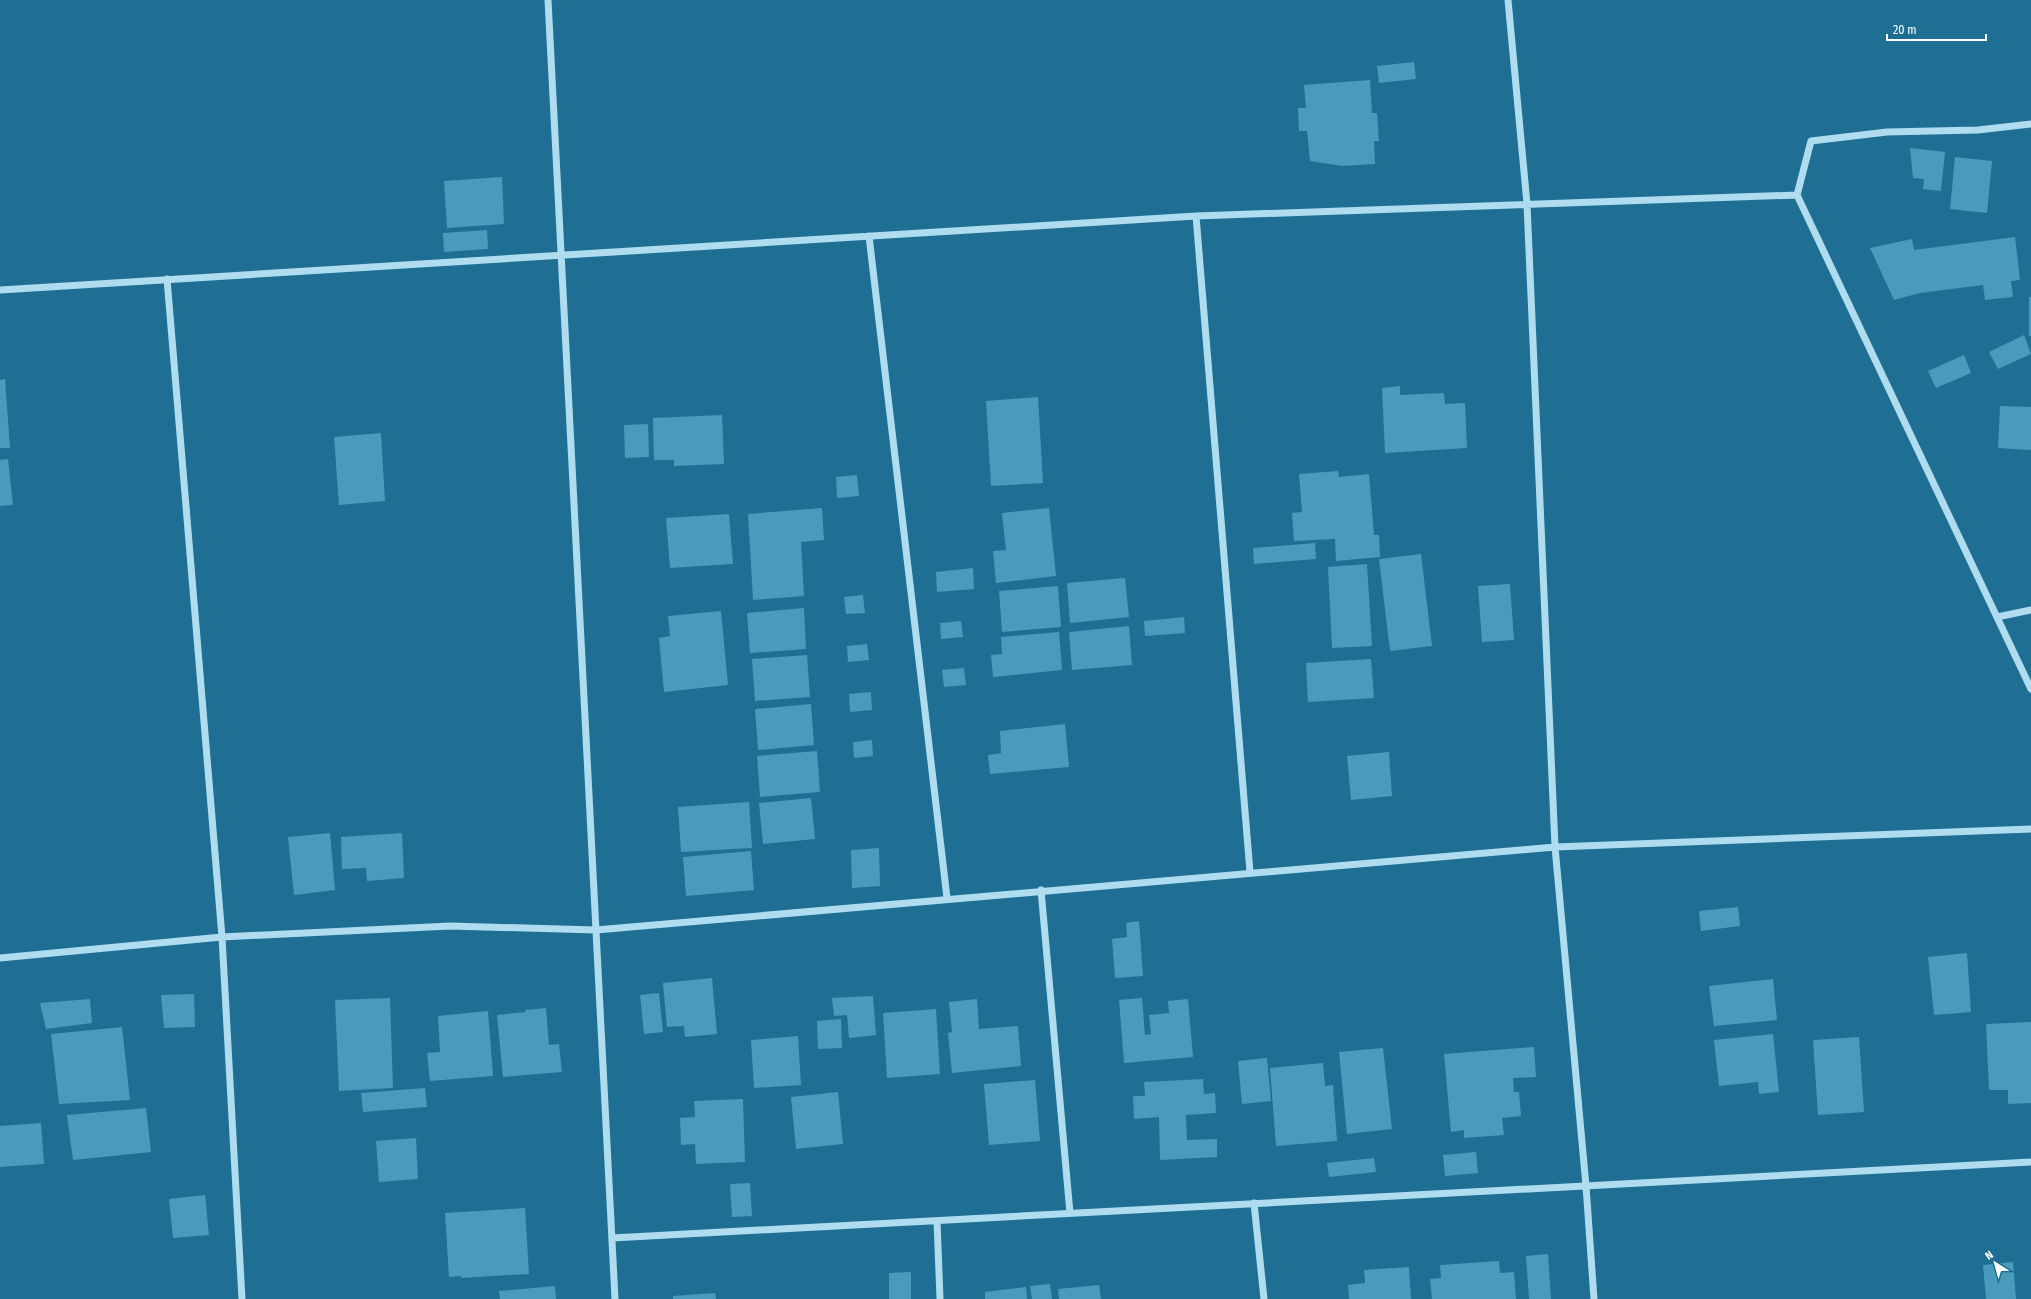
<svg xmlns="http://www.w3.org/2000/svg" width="2031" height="1299" font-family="'Fira Sans Condensed',sans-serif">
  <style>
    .building { fill: #4a9abb }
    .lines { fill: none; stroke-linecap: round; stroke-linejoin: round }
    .minor { stroke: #afdcee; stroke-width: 7 }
  </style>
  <rect width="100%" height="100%" fill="#1e6f93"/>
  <path class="building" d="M1414,62L1416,79L1379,83L1377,66Z
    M1370,80L1372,113H1377L1379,141H1374L1375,164L1342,166L1310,161L1307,131H1299L1298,108H1306L1304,85Z
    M1910,148L1945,152L1941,191L1923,189L1924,179L1913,178Z
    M1955,157L1992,161L1987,213L1950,209Z
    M502,177L504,224L447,228L444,181Z
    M487,230L488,249L444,252L443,233Z
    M2015,237L2020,280L2011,281L2013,297L1985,300L1983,285L1920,293L1894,300L1870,248L1912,239L1914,250Z
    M2029,297H2031V336H2029Z
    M2024,335L2031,354L1998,369L1989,352Z
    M1964,355L1971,373L1936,388L1928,371Z
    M5,379L10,448H0V380Z
    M1400,386V395L1444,393L1445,404L1465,403L1467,448L1385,453L1382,388Z
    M1038,397L1043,483L991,486L986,401Z
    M2000,406L2031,407V450L1998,448Z
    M722,415L724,464L674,466V460H654L653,418Z
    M648,424L649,457L625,458L624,425Z
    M381,433L385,501L339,505L334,437Z
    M8,459L13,505L0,506V460Z
    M1338,471L1339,477L1369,474L1374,535H1379L1380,557L1336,561L1335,539L1294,541L1292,513L1302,512L1299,474Z
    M857,475L859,496L837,498L836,477Z
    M822,508L824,540L801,542L804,596L753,600L748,514Z
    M1049,508L1056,576L996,583L993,551L1006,550L1002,513Z
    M729,514L733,564L670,568L666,518Z
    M1315,543L1316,559L1254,564L1253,548Z
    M1421,554L1432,646L1390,651L1379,559Z
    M1367,564L1372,646L1332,648L1328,567Z
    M973,568L974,589L937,592L936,572Z
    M1125,578L1129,617L1070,623L1067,583Z
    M1510,584L1514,640L1482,642L1478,586Z
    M1058,586L1061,627L1002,632L999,591Z
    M863,595L865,613L846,614L844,597Z
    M804,608L806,649L750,653L747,613Z
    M721,611L728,685L664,692L659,638L670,636L668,616Z
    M1184,617L1185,633L1145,636L1144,621Z
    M961,621L963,637L941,639L940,623Z
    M1129,626L1132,665L1072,670L1069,632Z
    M1059,632L1062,670L993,677L991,655L1002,654L1001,637Z
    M867,644L869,660L848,662L847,646Z
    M807,655L810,697L755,701L752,659Z
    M1371,659L1374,698L1308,702L1306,663Z
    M964,668L966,685L944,687L942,670Z
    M871,692L872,710L850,712L849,694Z
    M811,704L814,745L758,750L755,709Z
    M1065,724L1069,767L990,774L988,755L1001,753L1000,731Z
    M872,740L873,756L854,758L853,742Z
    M817,751L820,792L760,797L757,756Z
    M1389,752L1392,796L1351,800L1347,756Z
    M811,798L815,839L763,844L759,803Z
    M749,802L752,848L681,852L678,807Z
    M330,833L335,890L294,895L288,837Z
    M402,833L404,878L367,881L366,868L342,869L341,837Z
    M879,848L880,886L852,888L851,850Z
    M751,851L754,890L686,896L683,857Z
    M1738,907L1740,926L1701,931L1699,911Z
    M1139,921L1143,976L1115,978L1112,939L1127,937L1126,923Z
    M1967,953L1971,1012L1934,1015L1928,957Z
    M712,978L717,1034L685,1037L684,1026L667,1027L663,983Z
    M1773,979L1777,1020L1714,1026L1709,986Z
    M659,993L663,1032L644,1034L640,995Z
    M194,994L195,1027L164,1028L161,995Z
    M873,996L876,1035L849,1038L847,1015L834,1016L832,998Z
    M390,998L393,1088L339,1091L335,1000Z
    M1142,998L1145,1035L1151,1034L1149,1015L1169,1013L1168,1001L1188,999L1193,1057L1124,1063L1119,1000Z
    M90,999L92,1023L46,1029L40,1003Z
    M977,999L979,1029L1018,1026L1021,1066L952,1073L948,1033L952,1032L949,1002Z
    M546,1008L549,1045L559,1044L562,1072L503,1077L497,1015L526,1012L525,1010Z
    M936,1009L940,1074L887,1078L883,1013Z
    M488,1011L493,1076L430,1081L427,1053L440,1052L438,1016Z
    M841,1019L842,1048L818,1049L817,1021Z
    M2031,1022V1103L2008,1104V1090H1989L1986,1024Z
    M122,1027L130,1100L59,1104L51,1034Z
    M1773,1034L1779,1092L1759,1094L1758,1082L1719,1086L1714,1040Z
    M798,1036L801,1085L754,1088L751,1040Z
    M1859,1037L1864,1112L1818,1115L1813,1040Z
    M1534,1047L1536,1077L1513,1078L1514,1092H1519L1521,1116L1502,1118L1504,1135L1464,1138V1130L1451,1132L1444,1054Z
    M1383,1048L1392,1129L1347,1134L1339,1052Z
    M1267,1058L1271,1101L1242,1104L1238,1061Z
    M1323,1063L1325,1086L1333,1085L1337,1141L1276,1146L1270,1068Z
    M1203,1079L1204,1094L1215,1093L1216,1113L1186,1115L1187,1140L1217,1139V1157L1160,1160L1159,1117L1134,1119L1133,1096H1145L1144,1082Z
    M1035,1080L1040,1141L989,1145L984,1084Z
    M425,1088L427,1107L363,1112L361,1093Z
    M838,1092L843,1144L796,1149L791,1097Z
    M743,1099L745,1162L696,1164L695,1144L681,1145L680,1118L695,1117L694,1101Z
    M146,1108L151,1152L73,1160L67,1115Z
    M41,1123L44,1164L0,1167V1126Z
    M416,1138L418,1179L379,1182L376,1141Z
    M1476,1152L1478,1173L1445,1176L1443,1155Z
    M1374,1158L1376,1172L1329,1177L1327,1163Z
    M750,1183L752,1216L732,1217L730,1184Z
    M205,1195L209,1235L173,1238L169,1199Z
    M525,1208L529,1274L461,1278V1276L449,1277L445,1213Z
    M1548,1254L1551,1299H1529L1526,1256Z
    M1499,1261L1500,1273L1514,1272L1516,1299H1432L1430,1279L1441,1278L1440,1265Z
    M2013,1262L2016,1299H1986L1983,1265Z
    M1409,1267L1411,1299H1349L1348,1285L1365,1283L1364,1270Z
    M911,1272V1299H889V1273Z
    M1050,1284L1052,1299H1032L1030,1286Z
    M1099,1285L1101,1299H1059L1058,1289Z
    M555,1286L556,1299H500L499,1291Z
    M1026,1287L1027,1299H985V1292Z
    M715,1293L716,1299H673V1296Z"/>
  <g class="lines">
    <path class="minor" d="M548,0L615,1299
      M1508,0L1527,204L1555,847L1586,1186L1594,1299
      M2031,124L1978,130L1887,132L1811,141L1797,195L2031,689
      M1196,216L1250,872
      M869,236L947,898
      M167,279L222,937L242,1299
      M0,290L1196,216L1797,195
      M1997,617L2031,610
      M1041,890L1070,1213
      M0,958L222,937L450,926L596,930L1555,847L2031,829
      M1254,1203L1264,1299
      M937,1221L940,1299
      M612,1238L2031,1162"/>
  </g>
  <g transform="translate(1995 1263) rotate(323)" stroke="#1e6f93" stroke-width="3" paint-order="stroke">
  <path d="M0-3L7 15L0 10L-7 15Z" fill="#ffffff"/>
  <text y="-6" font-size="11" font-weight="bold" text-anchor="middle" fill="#ffffff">N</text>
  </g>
  <path d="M1887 34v6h99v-6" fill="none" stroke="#ffffff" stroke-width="2"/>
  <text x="1893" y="34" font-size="12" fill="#ffffff" stroke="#1e6f93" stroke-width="3" paint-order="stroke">20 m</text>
</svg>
